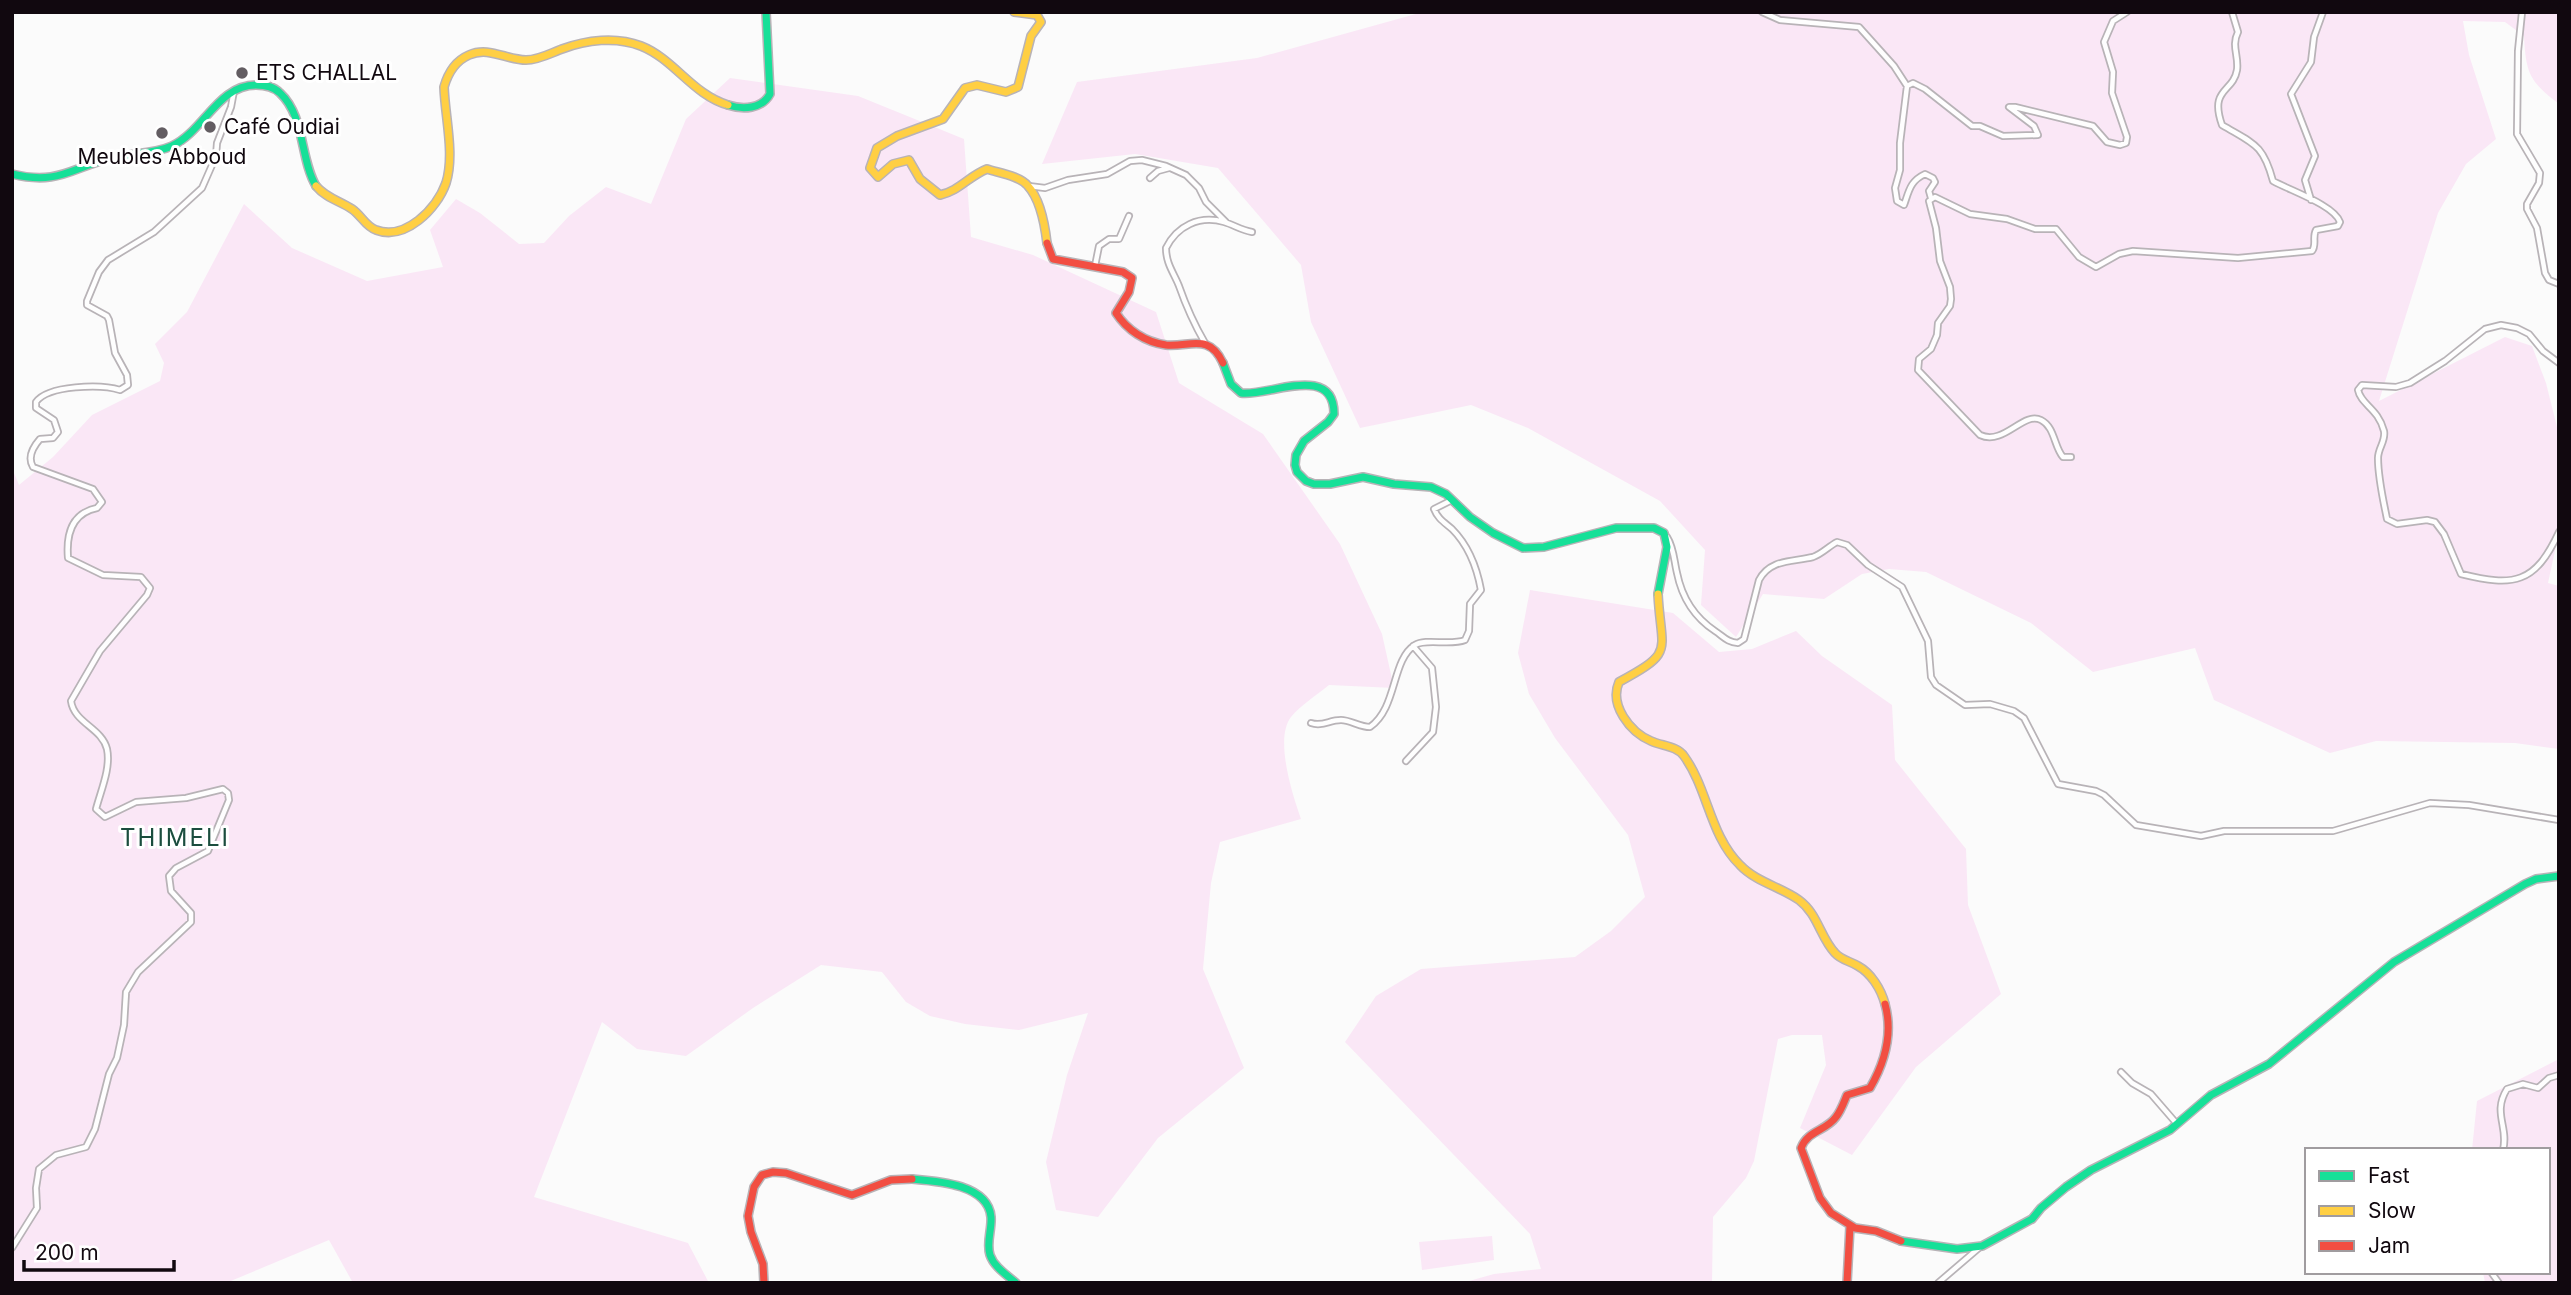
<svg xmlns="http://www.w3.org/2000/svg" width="2571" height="1295" font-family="Inter,sans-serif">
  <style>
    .green { fill: #fae7f6 }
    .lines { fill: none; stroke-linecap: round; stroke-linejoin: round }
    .street-casing { stroke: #b8b3b7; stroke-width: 8 }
    .fast-casing { stroke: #b8b3b7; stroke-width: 10 }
    .slow-casing { stroke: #b8b3b7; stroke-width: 10 }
    .jam-casing { stroke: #b8b3b7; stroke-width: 10 }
    .street { stroke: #fefefe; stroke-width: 4.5 }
    .fast { stroke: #16e098; stroke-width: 7 }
    .slow { stroke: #ffcf43; stroke-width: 7 }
    .jam { stroke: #f24e42; stroke-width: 7 }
    .poi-dot { fill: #635d62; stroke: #fff; stroke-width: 2.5 }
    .labels { text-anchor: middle; stroke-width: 6; stroke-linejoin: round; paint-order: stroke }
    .poi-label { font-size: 21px; fill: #11080f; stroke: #fff; text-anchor: start }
    .quarter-label { font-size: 24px; letter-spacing: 2px; fill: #1b4d3e; stroke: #fff }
  </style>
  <rect width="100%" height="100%" fill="#fbfbfb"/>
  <path class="green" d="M1423,12H2559V104C2529,81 2526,73 2524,36L2505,22L2463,21L2469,55L2496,139L2466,164L2438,213L2379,401L2505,337L2532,346L2546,383L2559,435V532L2548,583L2559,586V749L2515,743L2376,741L2330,753L2214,700L2195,648L2093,672L2031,623L1926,572L1889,569L1862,574L1824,599L1763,594L1736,637L1701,605L1705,550L1660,501L1528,428L1471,405L1360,428L1311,322L1301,265L1218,168L1135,154L1042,164L1077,82L1257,58Z
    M730,78L858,96L964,139L971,237L1033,255L1156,312L1179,383L1263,434L1340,544L1382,634L1394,688L1329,685C1317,695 1301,705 1291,717C1274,739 1293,796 1301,819L1220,842L1211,883L1203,969L1244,1068L1158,1138L1098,1217L1056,1210L1046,1162L1067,1075L1088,1013L1019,1030L965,1024L930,1016L906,1002L882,972L821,965L753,1008L686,1056L637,1049L602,1022L534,1197L688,1243L709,1283H353L329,1240L226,1283H12V468L19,485L53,457L92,415L160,381L164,363L155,344L187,312L244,204L292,248L367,281L443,267L430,230L456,199L480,213L519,244L544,243L569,216L606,187L651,204L686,119Z
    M1530,590L1673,613L1719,652L1752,649L1796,631L1822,656L1892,705L1895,760L1966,849L1968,905L2001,994L1916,1067L1852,1155L1800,1128L1826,1065L1822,1035H1792L1778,1039L1754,1161L1746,1178L1713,1217L1712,1283H1462L1494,1274L1541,1269L1530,1234L1345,1042L1376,996L1421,969L1575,957L1611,931L1645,897L1628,835L1555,738L1529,694L1518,653Z
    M2559,1059V1283H2485L2483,1272H2548V1150H2472L2477,1101Z
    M1492,1236L1494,1260L1422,1270L1419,1242Z"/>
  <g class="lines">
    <g class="street-casing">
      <path id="street" d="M1762,12L1780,20L1859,27L1894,66L1907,86
        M2522,12L2518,51L2517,134L2540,173L2539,183L2527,204V209L2537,228L2545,273L2549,280L2559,284
        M1150,178L1158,171L1169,168
        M1029,186L1045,188L1068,180L1107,174L1130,161L1142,160L1166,166L1186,175L1199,188L1206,202L1226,222
        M1931,198L1929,191L1935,182L1933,178L1925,174C1910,181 1909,191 1904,205L1897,201L1895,188L1900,170V143L1907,86L1913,83L1925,89L1972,126H1980L2003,136L2038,135L2034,126L2009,107H2015L2093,126L2107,142L2120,145L2126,143L2127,137L2112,93L2113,72L2104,42L2113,21L2127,12
        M2311,200L2305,180L2315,156L2291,94L2311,62L2314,37L2323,12
        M1095,266L1099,246L1109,239H1119L1129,216
        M1205,343C1194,324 1186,306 1179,286C1174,273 1166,264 1166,248C1177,226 1199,215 1224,222C1234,225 1241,230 1252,232
        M2559,363L2543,351L2529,334L2517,328L2501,325L2485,329L2445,361L2410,383L2396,387L2362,385L2358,390C2361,405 2378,408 2384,431C2386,441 2378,448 2378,458C2378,478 2383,499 2387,519L2397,524L2427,520L2435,522L2444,534L2461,574C2514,587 2535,584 2559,532
        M2071,457H2063C2054,447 2055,427 2041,420C2023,411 2004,446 1980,435L1918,370L1919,359L1931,349L1937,335L1938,323L1950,306L1951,299L1950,287L1940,261L1936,228L1929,201L1935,197L1970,214L2007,219L2035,229H2056L2079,257L2096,267L2119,254L2133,251L2238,258L2312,251C2317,245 2312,237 2316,230L2338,226L2340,222C2334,205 2291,191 2273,181C2263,144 2254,144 2222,125C2209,88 2233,93 2237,70C2239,56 2231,46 2238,32L2232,12
        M1667,537C1674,548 1674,561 1677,573C1682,598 1694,617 1715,631C1724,637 1727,642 1738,643L1744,639L1759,580C1770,559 1792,562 1813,557C1822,554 1829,546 1837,542L1847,545L1868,565L1902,587L1928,641L1931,677L1936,685L1965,705L1990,704L2014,711L2024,718L2058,784L2096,791L2104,795L2136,825L2201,836L2224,831H2333L2430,803L2469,805L2559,820
        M1311,723C1322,727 1329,720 1341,720C1350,720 1360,727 1370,727C1398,707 1391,660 1415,645C1426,638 1450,646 1465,640L1469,631L1470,604L1481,590C1477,568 1468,545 1452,529C1444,522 1438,519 1434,509L1452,500
        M1406,761L1433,732L1436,707L1432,668L1413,646
        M2121,1072L2132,1083L2151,1094L2177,1124
        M2503,1150C2509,1127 2492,1113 2507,1089L2523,1084L2538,1088L2549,1078L2559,1075
        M12,1248L37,1208L36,1188L39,1169L56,1155L86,1147L95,1129L109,1074L117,1058L124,1025L126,992L138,972L191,922V913L171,891L169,876L176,868L208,851L229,800L228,793L223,789L186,798L136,802L105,817L96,809C101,790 111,768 107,749C102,728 74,723 71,701L100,651L147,595L150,588L141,577L103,575L68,558C66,534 72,513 97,508L102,502L93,489L33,467C27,457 33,447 40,439L53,438L58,432L54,420L36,408V402C48,385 101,384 120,390L128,385L127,375L115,353L109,320L107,316L87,305V301L99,272L108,260L154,232L202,188L216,156L217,143L231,107L234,91
        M2491,1272L2499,1283
        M1938,1283L1980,1247"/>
    </g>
    <g class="fast-casing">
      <path id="fast" d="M728,105C743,110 762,109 770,94L766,12
        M12,174C60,186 73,166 115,157C134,153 154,154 172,146C204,131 218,85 256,85C265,85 273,86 280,93C305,116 300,159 316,186
        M1223,363L1231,384L1241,393C1268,397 1334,362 1334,414L1328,422L1304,441L1296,455L1295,465L1297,472L1306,481L1314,484H1330L1363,477L1394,484L1431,487L1446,494L1470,517L1493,533L1523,548L1544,547L1616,528H1654L1664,533L1667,547L1658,594
        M912,1179C937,1181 988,1184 991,1217C992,1229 986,1243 990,1255C994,1267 1007,1275 1016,1283
        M1901,1241L1957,1249L1982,1246L2032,1219L2041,1208L2066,1187L2091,1170L2170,1130L2211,1095L2269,1064L2394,962L2525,884L2536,879L2559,876"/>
    </g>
    <g class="slow-casing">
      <path id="slow" d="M1014,12L1037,15L1041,22L1031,36L1018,87L1006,92L977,85L965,88L943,119L897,136L877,148L870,168L878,177L893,164L909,160L920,179L940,195C959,191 969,176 987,169C999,173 1020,176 1028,186C1041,200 1045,226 1047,243
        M316,186C326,198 340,201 352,209C361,215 366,227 376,230C405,241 437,209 446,183C455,154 445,117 444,87C448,73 455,61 469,55C489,46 506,60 526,60C539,60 551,53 562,49C586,40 616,36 641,46C674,59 693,95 728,105
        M1658,594C1661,653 1676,651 1619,682C1609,705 1630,732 1651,741C1662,746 1677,746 1684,756C1708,789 1710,836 1740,865C1756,882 1781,887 1799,900C1818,914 1820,937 1835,953C1841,960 1850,961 1858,966C1871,973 1881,989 1885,1004"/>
    </g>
    <g class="jam-casing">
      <path id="jam" d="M1047,243L1053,259L1123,272L1132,278L1129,292L1116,313C1127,330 1145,342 1166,345C1191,347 1209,333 1223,363
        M1885,1004C1893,1033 1885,1062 1870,1088L1847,1095C1844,1102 1841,1111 1836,1117C1826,1131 1808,1130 1801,1148L1820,1198L1831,1213L1855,1228L1876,1231L1901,1241
        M764,1283L763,1264L751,1232L748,1216L754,1187L762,1175L773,1172L786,1173L852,1195L891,1180L912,1179
        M1847,1283L1850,1226"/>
    </g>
    <use href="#street" class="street"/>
    <use href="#fast" class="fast"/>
    <use href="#slow" class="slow"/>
    <use href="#jam" class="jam"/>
  </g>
  <g class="poi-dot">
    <circle cx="242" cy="73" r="7"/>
    <circle cx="210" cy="127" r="7"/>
    <circle cx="162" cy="133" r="7"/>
  </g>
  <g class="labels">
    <g class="poi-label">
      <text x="256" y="80">ETS CHALLAL</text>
      <text x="224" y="134">Café Oudiai</text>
      <text x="162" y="164" text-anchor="middle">Meubles Abboud</text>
    </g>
    <g class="quarter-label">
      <text x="175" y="846">THIMELI</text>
    </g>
  </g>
  <rect width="2571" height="1295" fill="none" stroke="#11080f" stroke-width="28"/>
  <rect x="2305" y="1148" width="245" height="126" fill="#ffffff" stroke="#a09c9f" stroke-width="2"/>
  <rect x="2319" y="1171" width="35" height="10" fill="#16e098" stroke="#a09c9f" stroke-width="2"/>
  <text x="2368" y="1183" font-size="21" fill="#11080f">Fast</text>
  <rect x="2319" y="1206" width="35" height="10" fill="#ffcf43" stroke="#a09c9f" stroke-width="2"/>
  <text x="2368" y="1218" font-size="21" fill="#11080f">Slow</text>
  <rect x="2319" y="1241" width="35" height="10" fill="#f24e42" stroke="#a09c9f" stroke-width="2"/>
  <text x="2368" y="1253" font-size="21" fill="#11080f">Jam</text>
  <path d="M24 1260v10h150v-10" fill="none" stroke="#11080f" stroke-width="3.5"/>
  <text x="35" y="1260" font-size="21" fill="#11080f" stroke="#ffffff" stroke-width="5" paint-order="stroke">200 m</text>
</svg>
